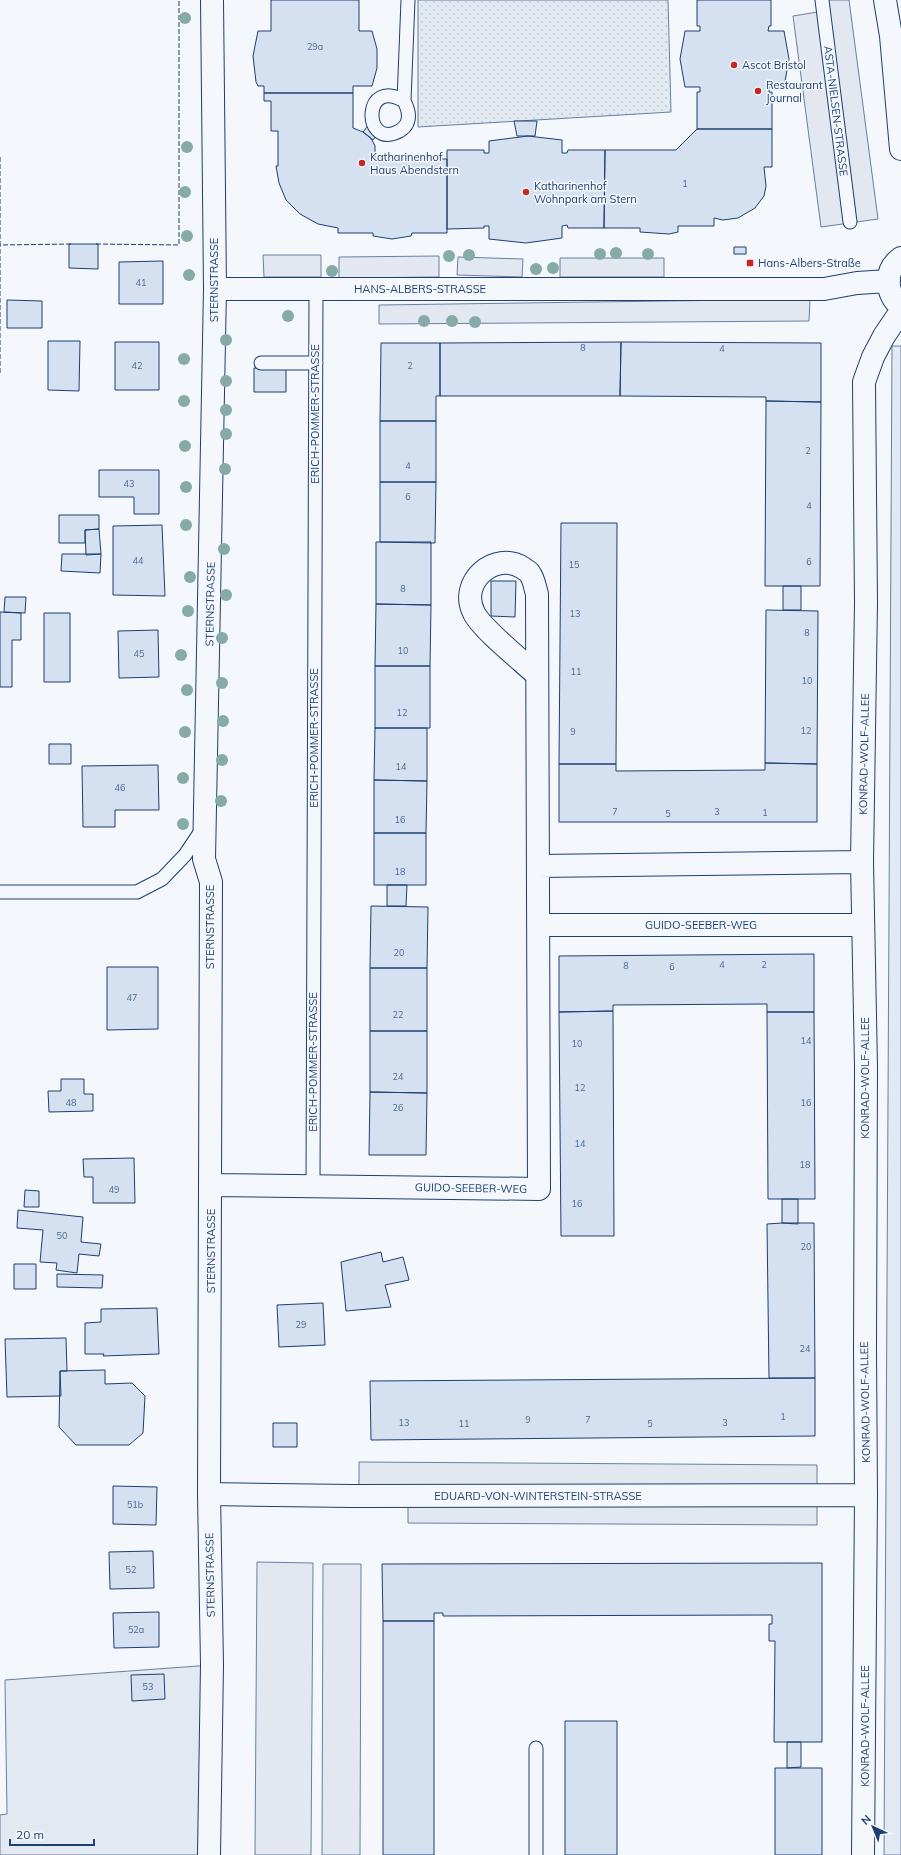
<svg xmlns="http://www.w3.org/2000/svg" width="901" height="1855" font-family="Mulish,sans-serif">
  <style>
    .grass { fill: url(#grass-dots); stroke: #687fa3 }
    .green { fill: #e3e9f0; stroke: #687fa3 }
    .parking { fill: #e3e8f0; stroke: #687fa3 }
    .building { fill: #d5e0f0; stroke: #1d3f73 }
    .lines { fill: none; stroke-linecap: round; stroke-linejoin: round }
    .lane-casing { stroke: #1d3f73; stroke-width: 15 }
    .street-casing { stroke: #1d3f73; stroke-width: 24 }
    .secondary-casing { stroke: #1d3f73; stroke-width: 24 }
    .lane { stroke: #f4f7fb; stroke-width: 13 }
    .street { stroke: #f4f7fb; stroke-width: 22 }
    .secondary { stroke: #f4f7fb; stroke-width: 22 }
    .fence { stroke: #1d3f73; stroke-width: 1; stroke-dasharray: 5 2; stroke-linecap: butt }
    .tree { fill: #86aba6 }
    .poi-dot { fill: #c62828; stroke: #f4f7fb; stroke-width: 1.5 }
    .labels { text-anchor: middle; stroke-width: 3; stroke-linejoin: round; paint-order: stroke }
    .number-label { font-size: 9px; fill: #4b6792 }
    .poi-label { font-size: 11px; fill: #1d3f73; stroke: #f4f7fb; text-anchor: start }
    .street-label { font-size: 11px; fill: #1d3f73; stroke: #f4f7fb }
  </style>
  <defs>
    <pattern id="grass-dots" width="8" height="8" patternUnits="userSpaceOnUse"><rect width="8" height="8" fill="#e3e9f0"/><path d="M2 2h.1M6 6h.1" fill="none" stroke="#c2c9d1" stroke-width="1.8" stroke-linecap="round"/></pattern>
  </defs>
  <rect width="100%" height="100%" fill="#f4f7fb"/>
  <path class="grass" d="M418,0H668L671,112L418,127Z"/>
  <path class="green" d="M892,346H901V1855H884Z
    M212,1665L209,1855H0V1815L7,1814L5,1680Z"/>
  <path class="parking" d="M828,0H849L878,219L821,227L793,16L830,10Z
    M263,255H321V277H264Z
    M439,256V277L339,278V257Z
    M458,257L523,259L522,277L457,275Z
    M560,258H664V277H560Z
    M810,299L809,321L379,324V305Z
    M359,1462L817,1465V1525L408,1523V1486L359,1485Z
    M257,1562L313,1563L311,1855H255Z
    M323,1564H361L360,1855H322Z"/>
  <path class="building" d="M271,0H359V31H372L377,49V68L372,86H353V93H264V86H258L256,82L253,56L258,31H271Z
    M697,0H771V26H769L768,31H784L789,59L784,87H769V92H772V129H697V92H700V87H685L680,59L685,31H700V26H697Z
    M264,93H353V128L363,132L371,138L375,146V159H447V233H412L411,236L392,239L373,236V233H338V228L318,224L300,214L286,200L279,183L276,166H278V131H271V101H264Z
    M514,121H537L535,136H517Z
    M367,127L376,136L373,140L363,132Z
    M697,129H772V167H764L766,186L764,196L755,208L738,218L723,220L714,218V226H678V232L669,234L640,232V228H604L605,150H676Z
    M528,136L562,140V153H567L568,150H605L604,228H568L567,225L562,226V238L526,243L489,239V226H484V228L447,229V150H484V153H489V141Z
    M69,244H98V269L69,268Z
    M734,247H746V254H734Z
    M163,261V304H119V262Z
    M7,300L42,301V328H7Z
    M48,341H80L79,391L48,390Z
    M115,342H159V390H115Z
    M621,342L620,396H440V343Z
    M621,342L821,343V402L766,401V397L620,396Z
    M381,343H440V396H436V421H380Z
    M254,368H286V392H254Z
    M766,401L821,402L820,586H765Z
    M380,421H436V482H380Z
    M99,470H159V514H134V497H99Z
    M380,482H436L435,543L380,542Z
    M59,515H99V529L85,530V543H59Z
    M561,523H617L616,764H559Z
    M162,525L165,596L113,595V526Z
    M99,529L101,554L86,555L85,530Z
    M376,542H431V605L376,604Z
    M62,554H101L100,573L61,571Z
    M491,581H516L515,617L491,616Z
    M783,586H801V610H783Z
    M5,597H26L25,613L4,612Z
    M376,604L431,605L430,666H375Z
    M766,610L818,611L817,764L765,763Z
    M0,612L21,613V640H12V687H0Z
    M44,613H70V682H44Z
    M158,630L159,677L119,678L118,631Z
    M375,666H430V728H375Z
    M375,728H427V781L374,780Z
    M49,744H71V764H49Z
    M765,763L817,764V822H559V764H616V771L765,770Z
    M158,765L159,810H115V827H83L82,766Z
    M374,780L427,781L426,833H374Z
    M374,833H426V885H374Z
    M387,885H407L406,906H387Z
    M371,906L428,907L427,968H370Z
    M814,954V1012H767V1004L613,1005V1011L559,1012V956Z
    M107,967H158V1029L107,1030Z
    M370,968H427V1031H370Z
    M613,1011L614,1236H561L559,1012Z
    M767,1012H814L815,1199H768Z
    M370,1031H427V1093L370,1092Z
    M61,1079H84V1094H93V1111L49,1112L48,1091H61Z
    M370,1092L427,1093L426,1155H369Z
    M134,1158L135,1203H93V1177H84L83,1159Z
    M25,1190L39,1191V1207H24Z
    M782,1199H798V1224L782,1223Z
    M18,1210L83,1217L81,1242L101,1244L99,1256L79,1254L77,1273L56,1270L57,1263L40,1262L43,1230L17,1228Z
    M782,1223H814L815,1378H769L767,1224Z
    M381,1252L383,1262L403,1257L409,1280L385,1285L391,1307L346,1311L341,1262Z
    M14,1264H36V1289H14Z
    M57,1274L103,1275L102,1288L57,1287Z
    M323,1303L325,1345L279,1347L277,1305Z
    M157,1308L159,1354L103,1356L104,1354H85V1323L101,1322V1309Z
    M66,1338L67,1371H60L61,1396L7,1397L5,1339Z
    M105,1370V1384L132,1383L145,1396L143,1433L129,1445H76L59,1427L60,1371Z
    M815,1378V1436L371,1440L370,1381Z
    M273,1423H297V1447H273Z
    M113,1486L157,1487L156,1525L113,1524Z
    M153,1551L154,1588L110,1589L109,1552Z
    M822,1563V1742H774L775,1641H769V1624H772V1615L443,1616V1613H434V1621H383L382,1564Z
    M159,1612V1647L114,1648L113,1613Z
    M383,1621H434V1855H383Z
    M164,1674L165,1699L132,1701L131,1675Z
    M565,1721H617V1855H565Z
    M787,1742H801V1767L787,1768Z
    M775,1768H822V1855H775Z"/>
  <g class="lines">
    <g class="lane-casing">
      <path id="lane" d="M822,0L850,222
        M404,101C363,77 363,145 395,133C411,127 411,114 404,101L408,0
        M261,363H316
        M0,892H137L162,879L185,855L203,828
        M313,1187L316,288
        M536,1748V1855"/>
    </g>
    <g class="street-casing">
      <path id="street" d="M901,258C883,271 886,294 901,307
        M215,289H824L857,283L889,281
        M538,866L862,862
        M539,925H863
        M211,1185L539,1189L537,594C535,588 534,579 530,574C529,571 525,570 523,568C495,550 458,582 474,613C481,628 522,661 537,675
        M209,1494L352,1496L866,1495
        M209,1855L212,1665L209,1494L211,882L204,859L215,289L212,0
        M863,1855L866,1495L865,1351L866,1067L862,862L866,602L864,382L873,357L884,336L901,311"/>
    </g>
    <g class="secondary-casing">
      <path id="secondary" d="M885,0L891,36L901,149"/>
    </g>
    <use href="#lane" class="lane"/>
    <use href="#street" class="street"/>
    <use href="#secondary" class="secondary"/>
    <path class="fence" d="M0,157V245L72,244
      M96,244L179,245V0
      M0,373V245"/>
  </g>
  <g class="tree">
    <circle cx="185" cy="18" r="6"/>
    <circle cx="187" cy="147" r="6"/>
    <circle cx="185" cy="192" r="6"/>
    <circle cx="187" cy="236" r="6"/>
    <circle cx="616" cy="253" r="6"/>
    <circle cx="600" cy="254" r="6"/>
    <circle cx="648" cy="254" r="6"/>
    <circle cx="469" cy="255" r="6"/>
    <circle cx="449" cy="256" r="6"/>
    <circle cx="553" cy="268" r="6"/>
    <circle cx="536" cy="269" r="6"/>
    <circle cx="332" cy="271" r="6"/>
    <circle cx="189" cy="275" r="6"/>
    <circle cx="288" cy="316" r="6"/>
    <circle cx="424" cy="321" r="6"/>
    <circle cx="452" cy="321" r="6"/>
    <circle cx="475" cy="322" r="6"/>
    <circle cx="226" cy="340" r="6"/>
    <circle cx="184" cy="359" r="6"/>
    <circle cx="226" cy="381" r="6"/>
    <circle cx="184" cy="401" r="6"/>
    <circle cx="226" cy="410" r="6"/>
    <circle cx="226" cy="434" r="6"/>
    <circle cx="185" cy="446" r="6"/>
    <circle cx="225" cy="469" r="6"/>
    <circle cx="186" cy="487" r="6"/>
    <circle cx="186" cy="525" r="6"/>
    <circle cx="224" cy="549" r="6"/>
    <circle cx="190" cy="577" r="6"/>
    <circle cx="226" cy="595" r="6"/>
    <circle cx="188" cy="611" r="6"/>
    <circle cx="222" cy="638" r="6"/>
    <circle cx="181" cy="655" r="6"/>
    <circle cx="222" cy="683" r="6"/>
    <circle cx="187" cy="690" r="6"/>
    <circle cx="223" cy="721" r="6"/>
    <circle cx="185" cy="732" r="6"/>
    <circle cx="222" cy="760" r="6"/>
    <circle cx="183" cy="778" r="6"/>
    <circle cx="221" cy="801" r="6"/>
    <circle cx="183" cy="824" r="6"/>
  </g>
  <g class="poi-dot">
    <circle cx="734" cy="65" r="4"/>
    <circle cx="758" cy="91" r="4"/>
    <circle cx="362" cy="163" r="4"/>
    <circle cx="526" cy="192" r="4"/>
    <rect x="746" y="259" width="8" height="8" rx="2"/>
  </g>
  <g class="labels">
    <g class="number-label">
      <text x="315" y="50">29a</text>
      <text x="685" y="187">1</text>
      <text x="141" y="286">41</text>
      <text x="583" y="351">8</text>
      <text x="722" y="352">4</text>
      <text x="137" y="369">42</text>
      <text x="410" y="369">2</text>
      <text x="808" y="454">2</text>
      <text x="408" y="469">4</text>
      <text x="129" y="487">43</text>
      <text x="408" y="500">6</text>
      <text x="809" y="509">4</text>
      <text x="138" y="564">44</text>
      <text x="809" y="565">6</text>
      <text x="574" y="568">15</text>
      <text x="403" y="592">8</text>
      <text x="575" y="617">13</text>
      <text x="807" y="636">8</text>
      <text x="403" y="654">10</text>
      <text x="139" y="657">45</text>
      <text x="576" y="675">11</text>
      <text x="807" y="684">10</text>
      <text x="402" y="716">12</text>
      <text x="806" y="734">12</text>
      <text x="573" y="735">9</text>
      <text x="401" y="770">14</text>
      <text x="120" y="791">46</text>
      <text x="615" y="815">7</text>
      <text x="717" y="815">3</text>
      <text x="765" y="816">1</text>
      <text x="668" y="817">5</text>
      <text x="400" y="823">16</text>
      <text x="400" y="875">18</text>
      <text x="399" y="956">20</text>
      <text x="722" y="968">4</text>
      <text x="764" y="968">2</text>
      <text x="626" y="969">8</text>
      <text x="672" y="970">6</text>
      <text x="132" y="1001">47</text>
      <text x="398" y="1018">22</text>
      <text x="806" y="1044">14</text>
      <text x="577" y="1047">10</text>
      <text x="398" y="1080">24</text>
      <text x="580" y="1091">12</text>
      <text x="71" y="1106">48</text>
      <text x="806" y="1106">16</text>
      <text x="398" y="1111">26</text>
      <text x="580" y="1147">14</text>
      <text x="805" y="1168">18</text>
      <text x="114" y="1193">49</text>
      <text x="577" y="1207">16</text>
      <text x="62" y="1239">50</text>
      <text x="806" y="1250">20</text>
      <text x="301" y="1328">29</text>
      <text x="805" y="1352">24</text>
      <text x="783" y="1420">1</text>
      <text x="528" y="1423">9</text>
      <text x="588" y="1423">7</text>
      <text x="404" y="1426">13</text>
      <text x="725" y="1426">3</text>
      <text x="464" y="1427">11</text>
      <text x="650" y="1427">5</text>
      <text x="135" y="1508">51b</text>
      <text x="131" y="1573">52</text>
      <text x="136" y="1633">52a</text>
      <text x="148" y="1690">53</text>
    </g>
    <g class="poi-label">
      <text x="742" y="69">Ascot Bristol</text>
      <text x="766" y="89">Restaurant<tspan x="766" dy="13">Journal</tspan></text>
      <text x="370" y="161">Katharinenhof<tspan x="370" dy="13">Haus Abendstern</tspan></text>
      <text x="534" y="190">Katharinenhof<tspan x="534" dy="13">Wohnpark am Stern</tspan></text>
      <text x="758" y="267">Hans-Albers-Straße</text>
    </g>
    <g class="street-label">
      <text transform="translate(836 111) rotate(83)" y="4">ASTA-NIELSEN-STRASSE</text>
      <text transform="translate(214 280) rotate(-90)" y="4">STERNSTRASSE</text>
      <text x="420" y="293">HANS-ALBERS-STRASSE</text>
      <text transform="translate(315 414) rotate(-90)" y="4">ERICH-POMMER-STRASSE</text>
      <text transform="translate(210 604) rotate(-89)" y="4">STERNSTRASSE</text>
      <text transform="translate(314 738) rotate(-90)" y="4">ERICH-POMMER-STRASSE</text>
      <text transform="translate(864 754) rotate(-89)" y="4">KONRAD-WOLF-ALLEE</text>
      <text x="701" y="929">GUIDO-SEEBER-WEG</text>
      <text transform="translate(210 927) rotate(-90)" y="4">STERNSTRASSE</text>
      <text transform="translate(313 1062) rotate(-90)" y="4">ERICH-POMMER-STRASSE</text>
      <text transform="translate(865 1078) rotate(-90)" y="4">KONRAD-WOLF-ALLEE</text>
      <text transform="translate(471 1188) rotate(1)" y="4">GUIDO-SEEBER-WEG</text>
      <text transform="translate(211 1251) rotate(-90)" y="4">STERNSTRASSE</text>
      <text transform="translate(865 1402) rotate(-91)" y="4">KONRAD-WOLF-ALLEE</text>
      <text x="538" y="1500">EDUARD-VON-WINTERSTEIN-STRASSE</text>
      <text transform="translate(210 1575) rotate(-91)" y="4">STERNSTRASSE</text>
      <text transform="translate(865 1726) rotate(-90)" y="4">KONRAD-WOLF-ALLEE</text>
    </g>
  </g>
  <g transform="translate(873 1827) rotate(316)" stroke="#f4f7fb" stroke-width="3" paint-order="stroke">
  <path d="M0-3L7 15L0 10L-7 15Z" fill="#1d3f73"/>
  <text y="-6" font-size="11" font-weight="bold" text-anchor="middle" fill="#1d3f73">N</text>
  </g>
  <path d="M10 1839v6h84v-6" fill="none" stroke="#1d3f73" stroke-width="2"/>
  <text x="16" y="1839" font-size="12" fill="#1d3f73" stroke="#f4f7fb" stroke-width="3" paint-order="stroke">20 m</text>
</svg>
